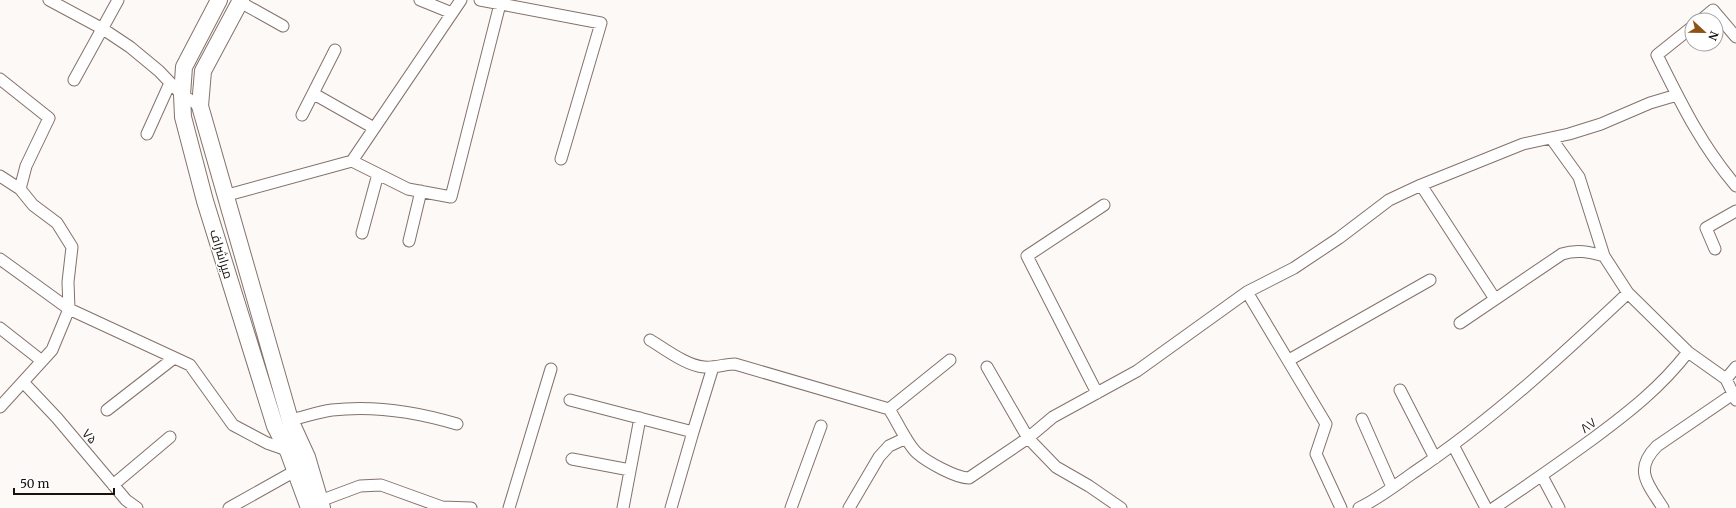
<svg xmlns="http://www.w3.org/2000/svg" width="1736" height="508" font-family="Merriweather,Cairo,serif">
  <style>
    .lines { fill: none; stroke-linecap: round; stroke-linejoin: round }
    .street-casing { stroke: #83726a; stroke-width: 13 }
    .secondary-casing { stroke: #83726a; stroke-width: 18 }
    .street { stroke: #fff; stroke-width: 11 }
    .secondary { stroke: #fff; stroke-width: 16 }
    .labels { text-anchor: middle; stroke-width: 3; stroke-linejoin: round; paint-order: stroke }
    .street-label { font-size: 13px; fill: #18120f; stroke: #fff }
  </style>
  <rect width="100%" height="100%" fill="#fdf9f7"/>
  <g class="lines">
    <g class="street-casing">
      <path id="street" d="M49,0L103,29L130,47L159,71L182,95L200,106
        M420,0L452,13
        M480,0L601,23L561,159
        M240,2L283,26
        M1701,20L1713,10L1736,37
        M1692,27L1657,55C1681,103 1701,145 1736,186
        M0,79L49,118L26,166L20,189L33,205L57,223L72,247L68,282L69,309
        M74,80L118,0
        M314,94L374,128
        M302,115L335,50
        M147,134L170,83
        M1551,138L1579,177L1604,256
        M352,161L408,189L451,197L500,4
        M0,176L20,189
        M1421,185L1495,299
        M224,196L352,161L461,0
        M362,233L378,174
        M409,241L421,191
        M1715,249L1706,228L1736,211
        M0,259L69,309
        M1247,292L1326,424L1316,454L1341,508
        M1460,323L1562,254C1577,249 1589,252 1604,256L1628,293L1688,352L1726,379L1736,400
        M0,328L42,361
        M650,340C665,349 687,366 704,367C715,368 725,364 735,364L889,409C897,421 907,444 917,453C927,462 956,478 969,478L1028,438L1053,417L1137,371L1247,292L1294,268L1339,238L1389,200L1421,185L1523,144L1569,134L1601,124L1650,103L1677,95
        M1289,360L1430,280
        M987,367L1028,438L1056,467L1089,486L1121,508
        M1726,379L1736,367
        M23,382L57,418L126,500L137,508
        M1400,390L1435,458
        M1097,393L1027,256L1104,205
        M570,400L693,432L713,367
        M0,407L52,350L69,309L190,365L233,425L267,443L290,451
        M889,409L950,360
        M107,410L174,358
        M1362,419L1392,487
        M290,420C304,417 318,412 332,410C375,405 417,412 457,424
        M1453,445L1486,508
        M572,459L630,470
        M1542,476L1559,508
        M113,485L170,437
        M320,501L360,486L381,485L442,507L471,508
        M229,508L295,471
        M509,508L551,369
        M623,508L640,418
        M671,508L693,432
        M791,508L821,426
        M849,508L879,457L889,446L906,438
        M1359,508C1378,499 1396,485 1413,473C1492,420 1559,358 1628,293
        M1494,508C1528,485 1561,462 1594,438C1629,412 1661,387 1688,352
        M1663,508C1648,484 1633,470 1657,446L1733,394"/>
    </g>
    <g class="secondary-casing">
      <path id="secondary" d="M219,0L184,67L182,95L183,117L205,201L275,426L288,451L309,508
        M241,0L203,71L200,106L290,420L307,457L322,508"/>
    </g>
    <use href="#street" class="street"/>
    <use href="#secondary" class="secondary"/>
  </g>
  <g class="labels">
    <g class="street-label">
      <text transform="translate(222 254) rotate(73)" y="5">میراشراف</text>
      <text transform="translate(1588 425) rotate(-37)" y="5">۸۷</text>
      <text transform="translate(90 436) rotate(50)" y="5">۷۵</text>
    </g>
  </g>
  <g transform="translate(1704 32) rotate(112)"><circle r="19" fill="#ffffff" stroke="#a3a09f"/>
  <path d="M0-3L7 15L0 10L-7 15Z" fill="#8e5312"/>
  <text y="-6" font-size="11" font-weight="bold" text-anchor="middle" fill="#18120f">N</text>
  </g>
  <path d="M14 488v6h100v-6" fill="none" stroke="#18120f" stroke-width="2"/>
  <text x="20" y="488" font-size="12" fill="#18120f" stroke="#ffffff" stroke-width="3" paint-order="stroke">50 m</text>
</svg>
